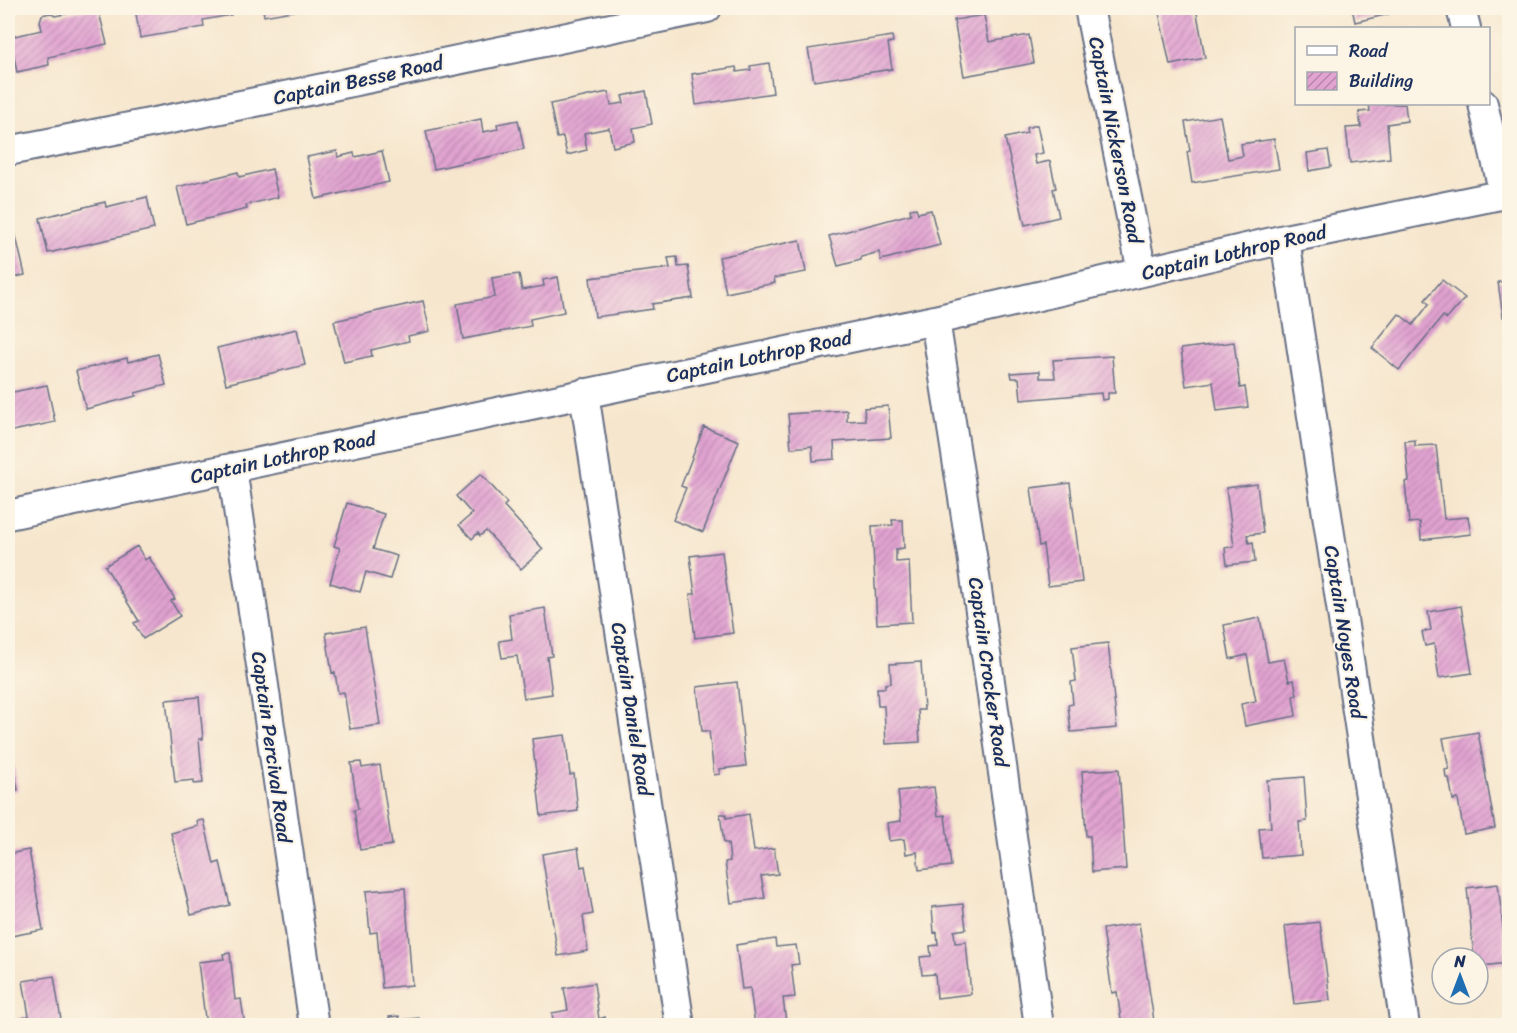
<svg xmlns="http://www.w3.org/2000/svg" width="1517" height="1033" font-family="Sriracha,sans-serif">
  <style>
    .building { fill: url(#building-hatch) }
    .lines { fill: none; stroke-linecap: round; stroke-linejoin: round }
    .minor-casing { stroke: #686f85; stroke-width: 32 }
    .minor { stroke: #fff; stroke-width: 28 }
    .labels { text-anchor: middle; stroke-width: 4.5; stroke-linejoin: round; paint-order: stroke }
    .street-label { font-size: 20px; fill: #1b2f5e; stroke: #fcf5e5 }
  </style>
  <defs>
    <pattern id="building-hatch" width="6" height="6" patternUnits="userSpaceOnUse" patternTransform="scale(1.5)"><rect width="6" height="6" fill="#e2a3d1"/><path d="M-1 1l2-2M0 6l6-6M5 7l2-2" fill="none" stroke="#b685ad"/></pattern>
  </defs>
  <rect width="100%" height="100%" fill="#fcf5e5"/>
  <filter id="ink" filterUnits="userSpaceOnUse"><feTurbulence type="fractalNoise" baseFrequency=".0167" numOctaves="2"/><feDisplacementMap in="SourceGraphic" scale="12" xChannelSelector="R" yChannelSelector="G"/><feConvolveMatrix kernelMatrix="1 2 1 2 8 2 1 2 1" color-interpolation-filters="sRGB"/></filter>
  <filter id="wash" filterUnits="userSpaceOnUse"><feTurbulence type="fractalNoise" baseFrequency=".008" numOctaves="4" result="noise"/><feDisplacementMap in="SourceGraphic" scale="24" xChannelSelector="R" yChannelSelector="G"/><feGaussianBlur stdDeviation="1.35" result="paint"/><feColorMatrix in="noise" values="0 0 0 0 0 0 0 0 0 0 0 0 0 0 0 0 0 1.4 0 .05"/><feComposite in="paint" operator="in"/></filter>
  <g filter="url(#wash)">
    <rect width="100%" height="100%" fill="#f6e6cd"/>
    <g id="blocks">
      <path class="building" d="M95,8H98L107,44L48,57L49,65L17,72L10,37L42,30L40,21L42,15L50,13L55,16Z
        M135,8H230L231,15L203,20L204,27L140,38Z
        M263,8H303L304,9L264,16Z
        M1158,8H1196L1205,58L1170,65Z
        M1352,8H1387L1389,14L1355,22Z
        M984,15L989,42L1029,35L1034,63L964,76L954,20Z
        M892,36L893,42L888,43L892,69L814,81L808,49Z
        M769,63L773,93L696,105L692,74L736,67L737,72L751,70L750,66Z
        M646,91L652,124L633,128L635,142L613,147L609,128L584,133L587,150L567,155L563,137L557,138L550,104L608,92L611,105L624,103L622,96Z
        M1369,104H1405L1407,121L1387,124L1390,158L1350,163L1346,128L1361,127L1359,112L1370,111Z
        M1220,116L1228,159L1243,156L1241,144L1274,139L1279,169L1192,183L1187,152L1190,151L1185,122Z
        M481,119L483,132L498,129L497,124L518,120L524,149L434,169L426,131Z
        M1037,125L1043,153L1034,155L1036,164L1050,161L1056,188L1053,189L1059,217L1025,225L1005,138L1027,133L1026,128Z
        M1328,150L1331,167L1309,171L1307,153Z
        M337,151L338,157L354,153L355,157L382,151L389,182L316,199L307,157Z
        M272,169L278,197L246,205L247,209L186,224L177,187L238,172L239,177Z
        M147,197L154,229L48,253L40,218L105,202L106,207Z
        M916,208L918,213L931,210L940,245L881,260L879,252L861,257V260L838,266L829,236L911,214L910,209Z
        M14,228L25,275L8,279V229Z
        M800,240L806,272L774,278L775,283L726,293L719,257Z
        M677,257L678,267L688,266L693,298L652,304L653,309L595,317L590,278L670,268L668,258Z
        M519,274L522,290L544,286L543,280L558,277L564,312L530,319L531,326L463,339L457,304L495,297L492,278Z
        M1442,280L1465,298L1447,319L1443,316L1399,370L1372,348L1399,314L1413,325L1429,304L1425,300Z
        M1510,281V316L1503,317L1498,282Z
        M423,301L430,331L408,336L409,341L371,350L372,356L344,362L334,321Z
        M297,329L305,365L226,384L217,348Z
        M1234,342L1240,388L1245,387L1248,407L1217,411L1213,382L1186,386L1181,349Z
        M158,354L166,385L135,393L136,396L86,409L76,371L127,358L128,362Z
        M1112,356L1115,393H1108V399L1102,400L1101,393L1021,400L1019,378H1012L1011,373L1040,371V378H1055L1053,360Z
        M47,385L55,422L8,432V393Z
        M888,406L891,438L834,442L835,459L813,461L812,446L791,448L788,414L847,410V421L865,420L864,408Z
        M704,427L739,441L703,532L673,520L686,488L681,486Z
        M1415,440V446L1436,445L1444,519L1468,517L1471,534L1421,540L1420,522L1409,523L1405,482L1409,481L1405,441Z
        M481,474L507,503L504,506L543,549L521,569L486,531L480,536L478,533L472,539L459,525L472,514L456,496Z
        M1070,483L1082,582L1048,586L1043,545L1039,546L1031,488Z
        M1257,484L1263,533L1247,535L1249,543L1253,542L1255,562L1227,565L1225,548L1234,546L1226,488Z
        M347,503L384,514L373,549L397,556L390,579L366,572L360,592L330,583L340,548L334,546Z
        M892,520H903L904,548L896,549V562L909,561L912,622L877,624L872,526L893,525Z
        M137,546L145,560L149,557L175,599L171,601L180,616L143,639L134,623L139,621L105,566Z
        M722,552L733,633L695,638L690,594H695L690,556Z
        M1461,606L1472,673L1439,678L1434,644L1425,646L1422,632L1431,630L1428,612Z
        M545,608L552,656L547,657L552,694L524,698L517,656L502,658L499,641L512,639L509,614Z
        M1260,618L1268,662L1284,659L1289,681L1294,680L1297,695L1293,696L1296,716L1245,726L1241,704L1256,701L1247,655L1230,659L1224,625Z
        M365,627L380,725L350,729L344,692L338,693L335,672L332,673L326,633Z
        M1108,643L1117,728L1071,732L1068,705L1073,704L1071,682L1076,681L1072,647Z
        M921,662L924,710H918L920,742L886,744L884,706H878L877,688H885V684L891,683L890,664Z
        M737,682L746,766L719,769L720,774L714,775L709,731H702L697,687Z
        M199,697L203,739H199L203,783L194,784V780L175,782L166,700Z
        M1478,732L1495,828L1464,834L1458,799L1453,800L1449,778H1446L1445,770L1449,769L1443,738Z
        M8,735L18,790L8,792Z
        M565,735L570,775L574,774L578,811L541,816L532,739Z
        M361,762L362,768L380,765L392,845L360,850L354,810L358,809L351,763Z
        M1119,769L1126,869L1092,872L1090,836H1086L1082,771Z
        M1304,777L1307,821L1299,822L1301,855L1262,858L1259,828L1271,827L1267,780Z
        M934,787L938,816L945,815L951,866L919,870L917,852L906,854L904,839L889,841L887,823L901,821L898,791Z
        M720,814H726V818L749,814L754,851L774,848L778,874L761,876L765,898L731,903L725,862L730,861L728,843H724Z
        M204,820L214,864L220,862L230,905L191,915L171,833L198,826L197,821Z
        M578,848L581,867L585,866L593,914L583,916L588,951L558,956L542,854Z
        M29,850L43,930L11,936L8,915V854Z
        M1498,884L1507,963L1482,966L1483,972L1478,973V958H1474L1467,888Z
        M405,888L412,985L382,988L377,932L370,933L366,891Z
        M963,904L966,929L954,931L955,943L966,942L971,994L937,998L935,974L922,975L920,957L931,956L930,946L938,945L937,932L934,933L932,907Z
        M1320,922L1330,1000L1294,1004L1285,926Z
        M1139,923L1154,1021L1122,1026L1117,992L1112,993L1103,929Z
        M775,939L776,947L796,945L799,964L791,965L795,997L783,998L786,1022L755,1026L750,988L742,989L736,945Z
        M230,953L235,1000L241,999L245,1026H206L198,962L224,959L223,954Z
        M54,976L62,1026H22L21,1018L29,1016L23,981Z
        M594,983L599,1019L605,1017L607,1026H554L552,1013L568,1010L564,988Z
        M399,1016L400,1020L419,1018L420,1026H390L389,1017Z"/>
    </g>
  </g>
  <g filter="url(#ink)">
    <use href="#blocks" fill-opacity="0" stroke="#686f85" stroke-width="1.5"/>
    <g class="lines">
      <g class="minor-casing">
        <path id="minor" d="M1089,8L1142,272
          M1461,8L1466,28
          M1483,104L1504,194
          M8,151L246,104L707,8
          M1285,239L1405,1026
          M935,320L972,555L1039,1026
          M584,393L680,1026
          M232,468L314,1026
          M8,515L935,320L1285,239L1510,193"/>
      </g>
      <use href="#minor" class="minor"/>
    </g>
  </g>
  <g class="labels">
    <g class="street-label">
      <text transform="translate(358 80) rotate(-12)" y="7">Captain Besse Road</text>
      <text transform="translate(1116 140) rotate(79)" y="7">Captain Nickerson Road</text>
      <text transform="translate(1234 252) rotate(-13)" y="7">Captain Lothrop Road</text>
      <text transform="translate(759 356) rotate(-12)" y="7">Captain Lothrop Road</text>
      <text transform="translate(283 457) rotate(-12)" y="7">Captain Lothrop Road</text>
      <text transform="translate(1345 632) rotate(81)" y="7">Captain Noyes Road</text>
      <text transform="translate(989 672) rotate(82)" y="7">Captain Crocker Road</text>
      <text transform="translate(632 709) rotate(81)" y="7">Captain Daniel Road</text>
      <text transform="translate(272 747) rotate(82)" y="7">Captain Percival Road</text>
    </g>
  </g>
  <rect width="1517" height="1033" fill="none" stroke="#fcf5e5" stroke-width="30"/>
  <rect x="1295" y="27" width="195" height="78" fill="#fcf5e5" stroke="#a2a6af" stroke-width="1.5"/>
  <rect x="1307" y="46" width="30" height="9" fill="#ffffff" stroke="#a2a6af" stroke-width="1.5"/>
  <text x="1349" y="57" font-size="18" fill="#1b2f5e">Road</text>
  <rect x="1307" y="72" width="30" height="18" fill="url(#building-hatch)" stroke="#a2a6af" stroke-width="1.5"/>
  <text x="1349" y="87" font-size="18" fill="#1b2f5e">Building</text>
  <g transform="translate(1460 976)"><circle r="28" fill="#fcf5e5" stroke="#a2a6af" stroke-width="1.5"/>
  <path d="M0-4.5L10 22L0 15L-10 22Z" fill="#1f6fb2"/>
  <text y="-9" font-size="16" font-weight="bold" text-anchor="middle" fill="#1b2f5e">N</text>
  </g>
</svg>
